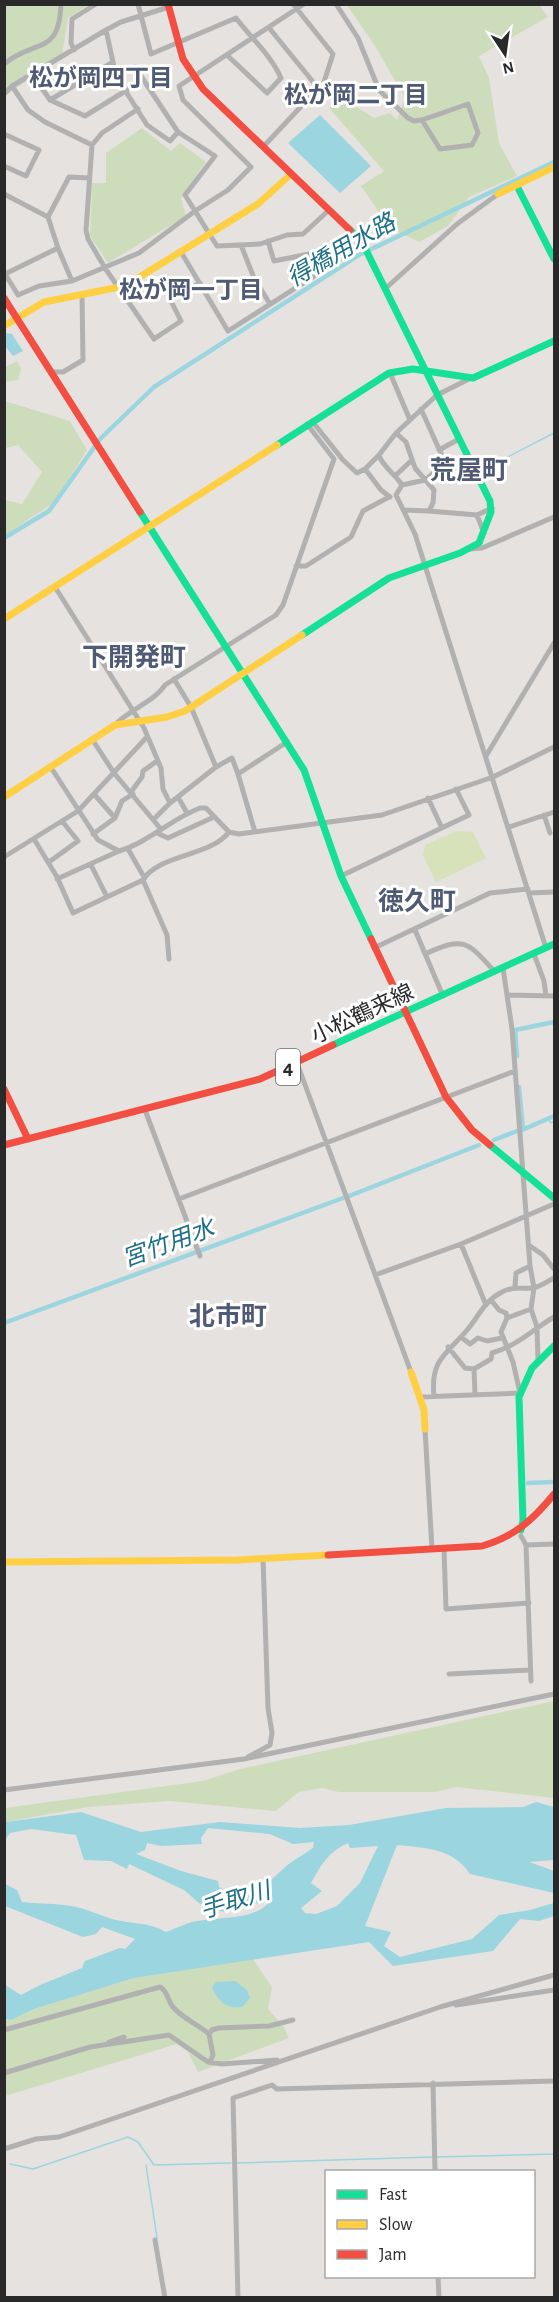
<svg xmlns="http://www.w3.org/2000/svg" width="559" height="2302" font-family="'Alegreya Sans','Noto Sans JP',sans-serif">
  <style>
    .green { fill: #cdddbc }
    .pitch { fill: #d7e1ba }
    .water { fill: #9bd5df; fill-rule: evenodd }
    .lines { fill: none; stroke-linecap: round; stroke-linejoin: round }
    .stream { stroke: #9bd5df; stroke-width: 1.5 }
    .canal { stroke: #9bd5df; stroke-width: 4.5 }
    .street { stroke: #b1b1b1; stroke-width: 5 }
    .fast { stroke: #16e098; stroke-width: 7 }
    .slow { stroke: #ffcf43; stroke-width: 7 }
    .jam { stroke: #f24e42; stroke-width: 7 }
    .labels { text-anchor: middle; stroke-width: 6; stroke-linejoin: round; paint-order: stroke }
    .shield { fill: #fff; stroke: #696969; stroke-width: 1.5 }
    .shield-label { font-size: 21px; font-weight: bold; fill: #292929 }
    .street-label { font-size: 22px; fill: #292929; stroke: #fff }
    .neighbourhood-label { font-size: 24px; font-weight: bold; fill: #4f5a74; stroke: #fff }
    .water-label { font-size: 24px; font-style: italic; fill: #1d6f88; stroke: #fff }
    .quarter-label { font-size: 26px; font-weight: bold; fill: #4f5a74; stroke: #fff }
  </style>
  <rect width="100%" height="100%" fill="#e6e2df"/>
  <path class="green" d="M5,5H88L68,18L62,56L5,96Z
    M347,5H539L548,17L479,56L489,78L499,143L517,176L469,197L448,226L419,242L390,228L361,186L384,171L329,108L350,103L374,118L390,113L397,120L405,98L375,46Z
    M142,128L171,151L180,143L206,162L181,198L186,216L108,263L90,236L92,183H106V153Z
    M17,361L21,369L18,380L5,382V367Z
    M5,401L70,421L87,450L55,502L5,535V500L22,504L42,472L18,445L5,448Z
    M554,1701V1798L456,1787L436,1792H339L322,1788L299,1792L276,1811L169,1801L89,1807L5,1822V1808L203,1781L240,1769Z
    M253,1959L272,1987L268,2009L284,2027L289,2038L198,2072L188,2052L177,2044L5,2096L4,2019L11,2020L34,2009L134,1978Z"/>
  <path class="pitch" d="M456,831L473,832L486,858L436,882L423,855L425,845Z"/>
  <path class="water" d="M320,115L371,166L340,193L288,143Z
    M5,333L12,334L23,351L13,356L5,346Z
    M536,1802L554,1807V1860L529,1862L554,1871V1893L470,1874C453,1848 426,1848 397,1845L365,1926L391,1932L384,1946L400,1957L472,1939L499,1915L530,1910L554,1903V1916L539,1921L520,1919L493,1951L393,1966L369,1942L134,1978L34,2009L11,2020L5,2019V1985L21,1995L40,1985L82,1968L85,1961L120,1948L125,1949L135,1939L102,1927L96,1934L83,1937L5,1906V1884L17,1890L22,1902C36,1904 50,1903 63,1905C81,1906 96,1914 112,1919C130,1924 150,1922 166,1932C177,1928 188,1922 198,1921C221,1917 257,1920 271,1900L224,1912L199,1903L184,1890L129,1864L127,1869L111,1861L84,1860L76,1835L31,1829L10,1833L5,1840V1822L81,1812L141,1832L220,1822L300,1828L349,1825L446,1808L523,1807ZM208,1828L270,1834L293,1844L314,1842L313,1848C303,1855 291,1861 282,1870C266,1884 261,1892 239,1898L219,1887L218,1881L181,1871L136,1854L145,1850L147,1843L161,1846L202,1844L201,1838ZM348,1843L350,1848L378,1846L360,1883L337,1906L316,1914L305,1913L301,1908L322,1891L311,1883C321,1865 328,1852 348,1843Z
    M235,1981L247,1990L250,1998L242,2007C227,2009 218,2002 212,1987L216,1982Z"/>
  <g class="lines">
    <path class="stream" d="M494,464L554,433
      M547,1118L551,1123L554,1121
      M437,2157L554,2154
      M236,2163L432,2157
      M10,2164L33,2169L128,2137L138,2142L154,2165L231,2163
      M146,2165L157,2238"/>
    <path class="canal" d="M4,538L49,511L100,439L154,387L359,255L554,162
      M517,1056L515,1030L554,1022
      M519,1087L523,1129
      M522,1130L554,1116
      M494,1140L517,1131
      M349,1196L479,1145
      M4,1323L343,1198
      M528,1483L553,1482"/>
    <path class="street" d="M138,4L151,54L236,18C251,38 271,55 281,78L267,93L228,56
      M336,4L358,38L379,90L408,118L414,121L422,120
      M270,29L318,88
      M106,30L116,76L147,125L170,141L178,132L215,156L185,195L217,246L260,244L287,235L303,234L329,210
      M74,50L71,43L72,19L96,4
      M4,64C35,38 59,57 61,4
      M32,74L50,100L85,116L127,90
      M116,76L135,67L178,132
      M12,86L28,110L45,122L92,145
      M4,94L12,86L106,30L121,22L169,7
      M50,100L113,62
      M468,104L478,133L472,145L440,149L422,120Z
      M138,109L102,133L92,145L86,230L88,239L105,268L154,339L181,321L170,299L200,283
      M4,134L39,150L26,176L4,166
      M263,147L324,82L333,54L293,4
      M89,178L69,177L48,217L58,248L72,281L139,253L195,211L228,190L251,167L183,100L179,86L304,4
      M4,194L48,217
      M268,241L274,261L309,254L321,272
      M241,245L254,278L270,304
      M58,248L5,274L18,295L39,286L72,281
      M181,252L228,331L338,261L361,240
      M386,288L457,224L498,194
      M51,372H63L83,360L82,295
      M390,373L410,420
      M469,379L437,395L396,433L379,455C382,466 396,475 402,485L396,495L415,534L546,948
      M421,409L448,469
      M312,421L343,460L357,473L365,469L379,455
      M396,433L406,442L415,468L434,490L433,503L429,511L404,510
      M439,450L459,439
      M365,469L381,490L390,497
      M396,475L412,460
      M402,485L425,480L436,471L472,465
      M429,511L477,515L492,508
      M477,515L484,533
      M470,549L482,548L554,517
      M296,566H306L351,537L363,511L389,497
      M55,587L144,728L161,768L163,789L170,803
      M116,724C130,709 154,702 165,685L276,615L283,605L334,459L307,424
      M92,739L114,773L160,828
      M486,756L554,643
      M50,766L98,840L119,851C149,842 171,819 200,808H206L229,832L239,834L382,815L493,777L554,747
      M216,767L232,758L238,774
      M131,792L142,777L143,771L157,761
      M94,794L115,818
      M178,797L187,813
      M428,798L442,828
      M544,815L550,833
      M154,819L170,803L216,767L191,707L174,679
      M509,827L554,812
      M255,832L238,774L287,742
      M157,833L168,838L214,817
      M93,834L115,818L122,801L133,794
      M34,839L57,877L73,913L143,880C159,854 210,857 229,832
      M128,849L144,877
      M4,857L78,811L146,738
      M49,862L78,841L62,821
      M91,865L107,897
      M341,876L469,815L456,789
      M57,879L119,851
      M143,880L167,935L169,959
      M529,893L554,892
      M415,930L443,996
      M374,948L490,893L528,889
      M425,954C464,936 467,941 495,972
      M534,954L544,981L546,996
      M503,968L512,1029L530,1266L534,1288L531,1309L537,1327L538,1360
      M508,995L554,996
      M297,1063L411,1372
      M145,1110L200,1256
      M179,1199L515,1071
      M461,1244L486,1305
      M530,1246L543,1255L554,1269
      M375,1275L461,1244L554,1204
      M515,1286L516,1273L530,1266
      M491,1300L499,1310L506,1313L507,1318
      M461,1337L470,1344L478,1338L487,1341L502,1338
      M448,1347L465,1368L474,1369
      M475,1394L474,1369L491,1359L492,1353C517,1346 532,1330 554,1317
      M434,1396C430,1359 447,1354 468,1329C479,1316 484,1301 502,1292C514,1286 521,1289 533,1288C540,1287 548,1281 554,1278
      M420,1397L520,1393L513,1362L501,1332L507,1318L531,1309
      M425,1429L432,1549
      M521,1536L526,1545L531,1681
      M526,1545L554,1544
      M444,1549L446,1609L529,1603
      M449,1674L530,1670
      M248,1757L270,1745L272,1733L268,1708L263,1558
      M4,1790L244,1759L554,1694
      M456,2005L554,1990
      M4,2030L160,1987C168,1991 167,2000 173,2007C183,2019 198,2024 209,2034L213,2055L210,2062
      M209,2034L212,2030L219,2028L269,2026L293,2020
      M109,2042L124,2037
      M4,2073L90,2047L169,2035L208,2062L222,2064L277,2060
      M433,2083L435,2172
      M4,2149L36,2139L59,2137L440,2007L554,1975
      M155,2240L165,2298
      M438,2276L439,2298
      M238,2298L233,2098L272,2085L277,2089L554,2081"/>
    <path class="fast" d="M517,186L554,259
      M277,445L389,373L413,369L473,378L554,341
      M140,512L304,770L341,876L371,939
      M302,635L389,578L460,553L479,543L491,512L490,501L361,240L350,230
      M333,1045L554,944
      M490,1145L554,1198
      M521,1530L523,1521L519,1397L532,1368L554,1346"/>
    <path class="slow" d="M498,194L554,167
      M4,326L44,302L125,286L258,204L291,174
      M4,619L277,445
      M4,797L115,725L167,717L185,711L302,635
      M411,1372L424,1410L425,1429
      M4,1562L237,1560L328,1555"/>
    <path class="jam" d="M168,4L183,59L203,89L350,230
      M4,298L140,512
      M371,939L446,1097L472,1130L490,1145
      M4,1089L28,1139
      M4,1145L260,1079L333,1045
      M328,1555L482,1546C514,1537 534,1519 554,1494"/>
  </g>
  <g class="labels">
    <rect class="shield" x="276" y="1049" width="24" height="36" rx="4.5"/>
    <g class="shield-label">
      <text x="288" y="1074">4</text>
    </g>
    <g class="street-label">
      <text transform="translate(362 1013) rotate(-25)" y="8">小松鶴来線</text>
    </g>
    <g class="neighbourhood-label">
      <text x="101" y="86">松が岡四丁目</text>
      <text x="356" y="103">松が岡二丁目</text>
      <text x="191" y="298">松が岡一丁目</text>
    </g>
    <g class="water-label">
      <text transform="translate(341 250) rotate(-30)" y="8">得橋用水路</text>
      <text transform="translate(168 1243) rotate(-20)" y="8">宮竹用水</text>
      <text transform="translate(235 1900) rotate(-17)" y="8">手取川</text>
    </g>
    <g class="quarter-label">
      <text x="469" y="479">荒屋町</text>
      <text x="134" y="666">下開発町</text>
      <text x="417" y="910">徳久町</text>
      <text x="228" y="1325">北市町</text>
    </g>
  </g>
  <rect width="559" height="2302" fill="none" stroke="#292929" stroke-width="12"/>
  <rect x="325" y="2170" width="210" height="108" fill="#ffffff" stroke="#a9a9a9" stroke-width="1.5"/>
  <rect x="337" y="2190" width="30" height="9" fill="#16e098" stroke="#a9a9a9" stroke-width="1.5"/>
  <text x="379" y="2200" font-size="18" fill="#292929">Fast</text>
  <rect x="337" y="2220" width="30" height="9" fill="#ffcf43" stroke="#a9a9a9" stroke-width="1.5"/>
  <text x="379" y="2230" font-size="18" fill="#292929">Slow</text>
  <rect x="337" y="2250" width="30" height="9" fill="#f24e42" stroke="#a9a9a9" stroke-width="1.5"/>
  <text x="379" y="2260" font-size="18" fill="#292929">Jam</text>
  <g transform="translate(505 54) rotate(167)" stroke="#ffffff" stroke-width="4.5" paint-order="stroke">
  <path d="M0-4.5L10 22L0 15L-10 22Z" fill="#292929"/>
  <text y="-9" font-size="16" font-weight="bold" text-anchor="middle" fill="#292929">N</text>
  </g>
</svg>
